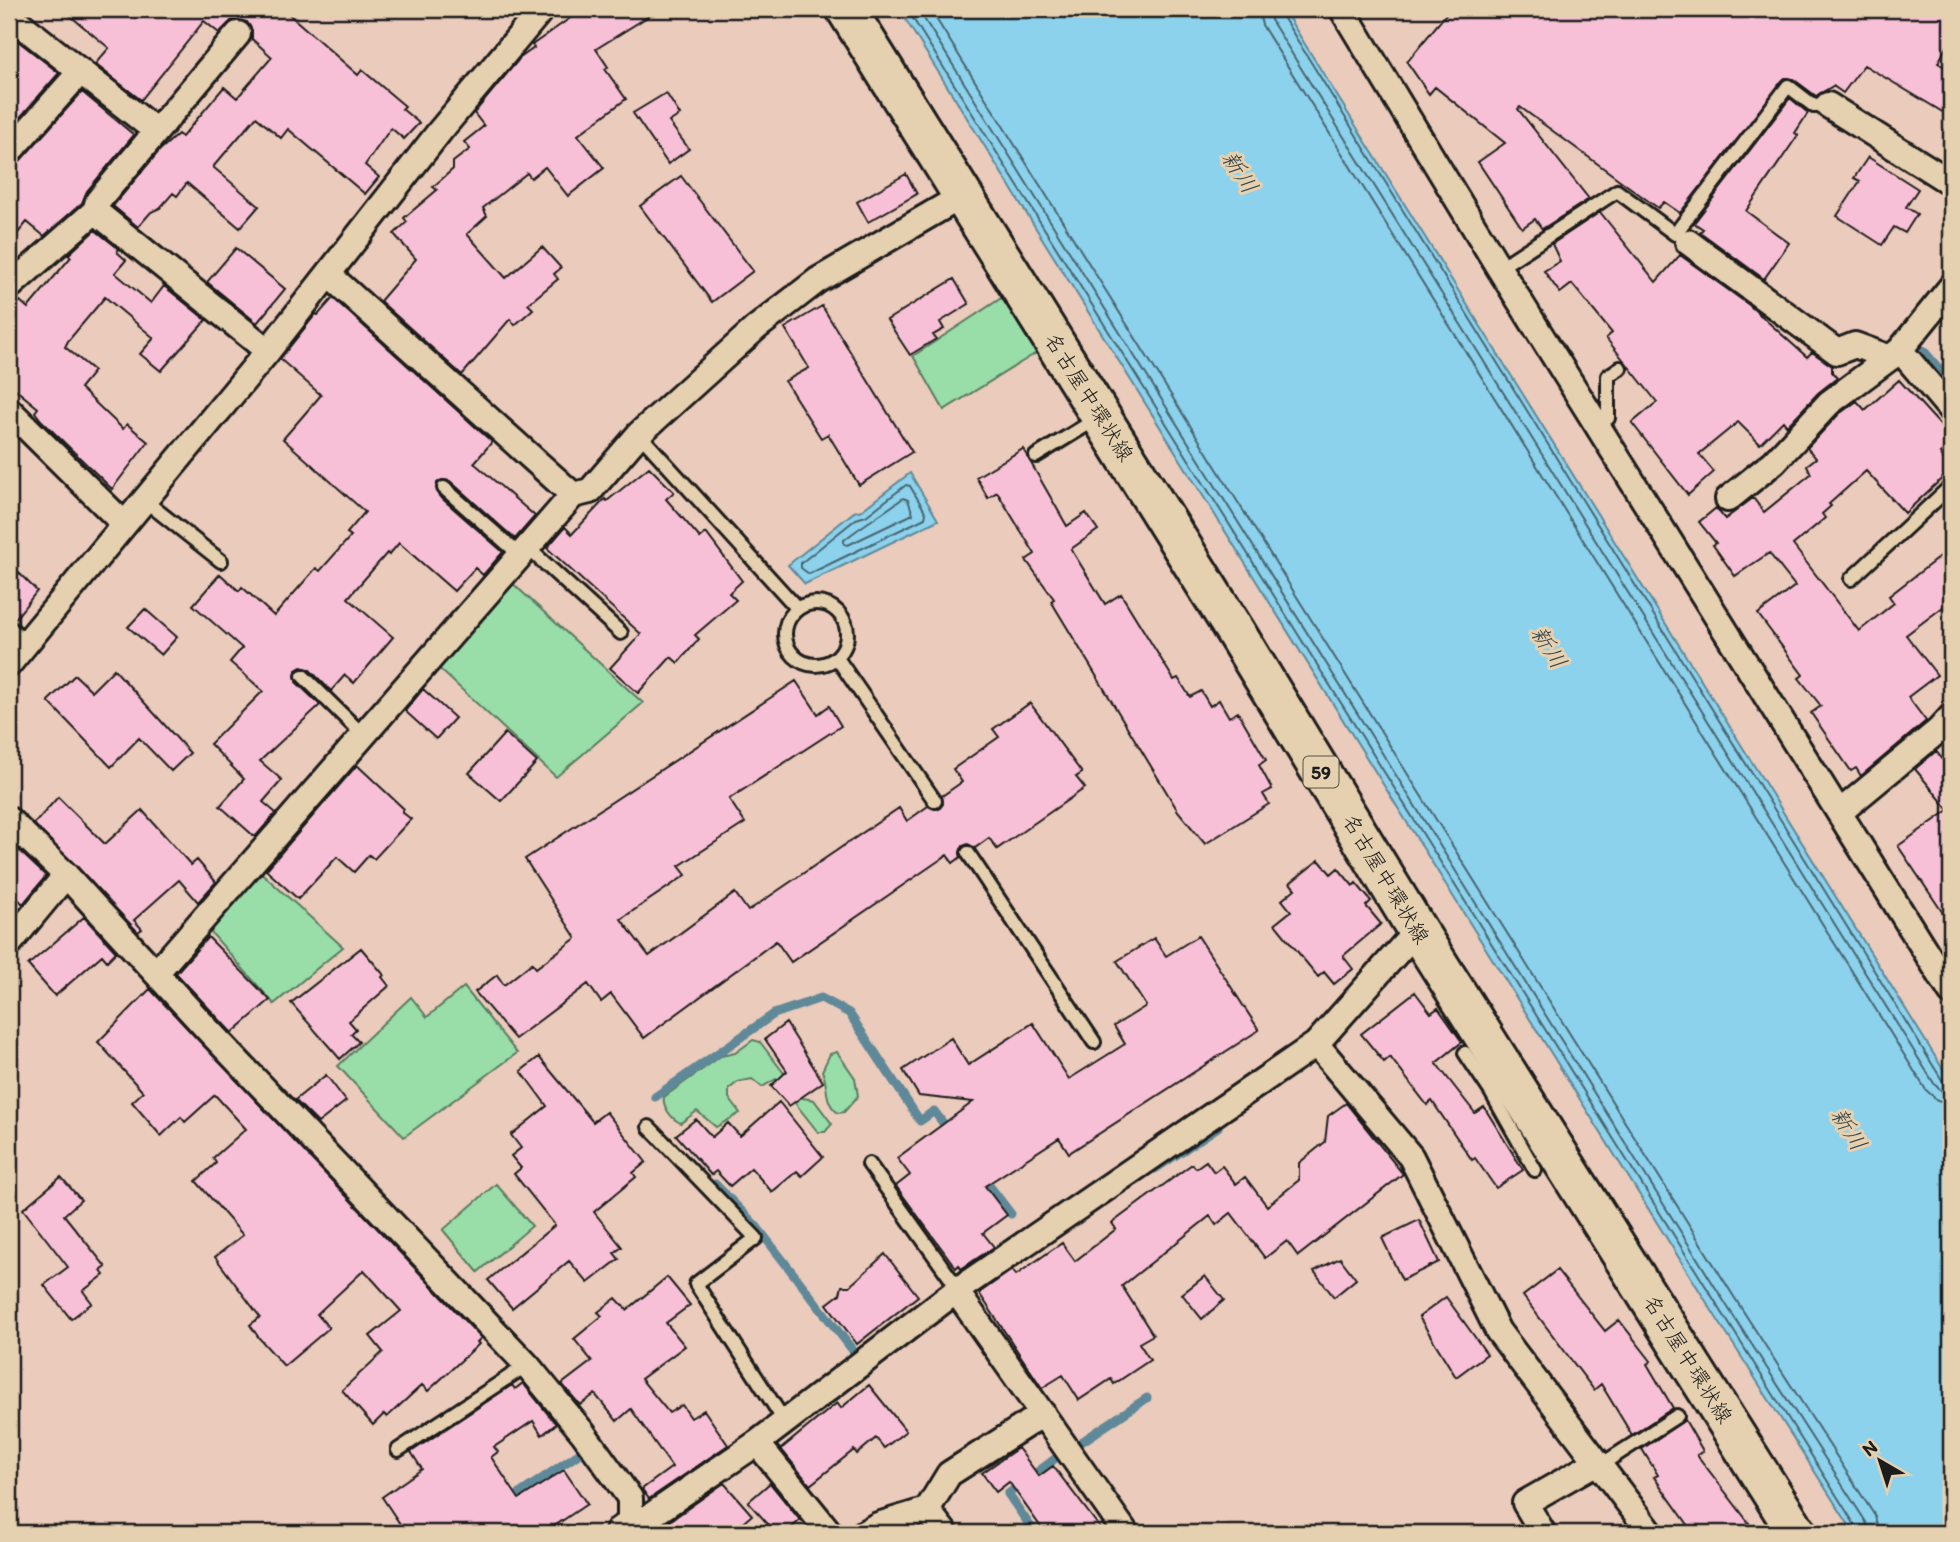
<svg xmlns="http://www.w3.org/2000/svg" width="1960" height="1542" font-family="Itim,'Klee One',sans-serif">
  <style>
    .green { fill: #99dda9; stroke: #5a7c62; stroke-width: 2 }
    .water { fill: #8cd2ed; stroke: #5f8999; stroke-width: 2 }
    .lines { fill: none; stroke-linecap: round; stroke-linejoin: round }
    .shore { stroke: #496570; stroke-width: 2 }
    .stream { stroke: #5f8999; stroke-width: 9 }
    .building { fill: #f8c0d6; stroke: #1c1c1c; stroke-width: 2 }
    .service-casing { stroke: #1c1c1c; stroke-width: 18 }
    .minor-casing { stroke: #1c1c1c; stroke-width: 30 }
    .secondary-casing { stroke: #1c1c1c; stroke-width: 40 }
    .primary-casing { stroke: #1c1c1c; stroke-width: 44 }
    .service { stroke: #e5d0af; stroke-width: 12 }
    .minor { stroke: #e5d0af; stroke-width: 24 }
    .secondary { stroke: #e5d0af; stroke-width: 35 }
    .primary { stroke: #e5d0af; stroke-width: 38 }
    .labels { text-anchor: middle; stroke-width: 6; stroke-linejoin: round; paint-order: stroke }
    .shield { fill: #e5d0af; stroke: #585248; stroke-width: 2 }
    .shield-label { font-size: 19px; font-weight: bold; fill: #1c1c1c }
    .street-label { font-size: 21px; fill: #1c1c1c; stroke: #e5d0af }
    .water-label { font-size: 23px; font-style: italic; fill: #324046; stroke: #e5d0af }
  </style>
  <rect width="100%" height="100%" fill="#ebcbbb"/>
  <filter id="ink" filterUnits="userSpaceOnUse"><feTurbulence type="fractalNoise" baseFrequency=".0143" numOctaves="2"/><feDisplacementMap in="SourceGraphic" scale="14" xChannelSelector="R" yChannelSelector="G"/><feConvolveMatrix kernelMatrix="1 2 1 2 8 2 1 2 1" color-interpolation-filters="sRGB"/></filter>
  <g filter="url(#ink)">
    <path class="green" d="M1006,295L1041,350L944,410L913,356Z
      M508,579L643,703L556,777L431,661Z
      M256,868L343,947L274,1004L207,928Z
      M464,987L517,1053L404,1137L338,1066L411,997L427,1017Z
      M753,1040L760,1042L803,1098L814,1100L832,1124L825,1132H818L776,1079L762,1087L752,1079L738,1082L729,1089V1098L740,1113L716,1127L697,1111L681,1123C672,1120 662,1106 664,1097L721,1056L735,1053Z
      M837,1052L855,1078L858,1096L844,1112L838,1113C823,1101 829,1086 822,1071L830,1054Z
      M496,1184L532,1226L478,1272L443,1230Z"/>
    <path class="water" d="M899,9H1283L1951,1082V1533H1854L1714,1314Z
      M910,473L938,520L805,584L788,565L854,512L862,510Z"/>
    <g class="lines">
      <path class="shore" d="M907,9L1860,1533
        M918,9L1727,1306L1866,1522L1869,1533
        M930,9L1736,1300L1875,1516L1879,1533
        M1258,9L1262,25L1926,1090L1937,1100L1951,1103
        M1269,9L1271,20L1935,1085L1942,1091L1951,1093
        M1278,9L1942,1080L1951,1084
        M906,485L910,486L926,513L925,518L809,574L801,568V563L856,519L866,516Z
        M903,498L908,500L913,514L848,545L844,544V540C862,525 884,513 903,498Z"/>
      <path class="stream" d="M1923,350L1951,383
        M655,1097L774,1014L821,998L849,1013L920,1121L934,1111L949,1131
        M1155,1169L1218,1127
        M982,1176L1011,1214
        M715,1184L757,1227L858,1357
        M1077,1445L1147,1398
        M509,1501L580,1453
        M1035,1533L1008,1494L1060,1455"/>
    </g>
    <path class="building" d="M62,9H283L358,75L362,70L405,106L402,109L419,123L404,139L391,128L365,165L379,177L365,194L288,129L281,138L256,117L213,167L259,206L240,228L187,183L177,196L173,193L160,208L151,212L138,227L113,206L160,150L178,134L182,137L224,87L237,98L272,57L252,39V30L247,22L232,20L219,33L204,21L141,100L95,64L109,48Z
      M583,9H660L596,49L608,67L605,69L626,99L578,135L604,168L568,196L545,167L531,178L527,173L483,208L487,216L467,234L506,278L542,247L561,268L554,274L558,279L528,304L533,309L515,325L510,319L462,375L380,301L416,259L394,234L407,222L404,218L437,190L433,187L453,169V162L470,149L464,142L484,126L474,113L520,58L534,48L532,45Z
      M1450,9H1951V39L1938,63L1951,71V117L1864,65L1843,93L1833,86L1816,96L1793,79L1785,78L1680,213L1664,202L1658,208L1520,107L1518,109L1589,199L1542,229L1535,219L1522,228L1478,162L1505,143L1435,87L1429,94L1407,62Z
      M9,34L59,73L16,122L9,115Z
      M82,92L134,135L87,191L82,203L44,236L27,222L9,244V173Z
      M666,93L680,115L669,122L689,149L668,164L633,113Z
      M1790,98L1808,113L1795,133L1798,135L1746,211L1789,243L1764,279L1700,232L1703,229L1694,223Z
      M1868,157L1918,189L1906,207L1917,214L1905,233L1894,227L1882,245L1837,216L1860,181L1854,178Z
      M906,174L917,194L868,222L857,202Z
      M681,176L753,271L712,302L640,206Z
      M1600,212L1656,282L1680,255L1749,305L1807,357L1812,352L1832,366V372L1837,378L1818,393L1787,426L1783,421L1760,444L1738,422L1699,454L1714,472L1688,495L1632,423L1657,402L1606,338L1612,333L1572,284L1560,293L1544,271L1560,261L1552,244Z
      M95,230L119,249L117,252L126,260L115,273L151,303L164,286L206,320L161,371L140,354L154,338L105,297L68,341L65,347L94,371L80,388L123,429L127,424L148,442L112,489L41,420L35,412L38,408L9,384V315L20,301L28,308L71,257L68,255Z
      M236,248L285,289L257,323L207,282Z
      M954,279L969,304L940,322L944,329L933,335L936,339L910,355L887,320Z
      M333,298L492,442L474,463L535,516L515,539L450,481L442,480L437,483L438,495L503,552L483,575L475,568L454,591L399,543L389,555L387,553L348,598L393,637L354,683L345,675L331,691L309,669L301,667L296,670V682L320,705L260,761L282,780L263,802L276,813L255,837L220,806L244,779L210,744L263,691L230,662L242,648L193,605L220,574L239,591L242,587L274,616L316,568L320,571L351,536L347,533L365,512L283,439L321,395L280,359L316,314L318,315Z
      M822,306L912,452L859,485L828,434L821,438L785,381L809,368L785,328Z
      M1899,380L1951,437V444L1940,454L1951,470L1905,513L1866,471L1829,504L1831,506L1822,514L1825,518L1793,545L1859,631L1894,603L1889,596L1951,548V601L1906,635L1937,675L1908,697L1926,721L1861,776L1856,768L1851,771L1811,713L1821,706L1799,678L1803,675L1758,614L1795,586L1769,553L1735,576L1713,545L1716,543L1699,522L1716,508L1725,519L1753,498L1764,512L1811,474L1807,465L1816,458L1807,448L1839,414L1857,401L1865,410Z
      M1023,449L1067,526L1086,513L1098,530L1071,549L1105,604L1121,594L1174,680L1178,678L1190,697L1201,691L1210,706L1219,700L1229,717L1238,712L1266,760L1259,765L1272,789L1263,794L1269,804L1205,844L1178,811L1051,601L1054,599L1026,560L1035,554L997,492L988,498L976,477Z
      M649,467L674,492L666,499L700,538L706,533L742,581L729,593L736,600L695,635L699,639L678,663L671,657L638,693L610,668L641,634L547,548L565,527L572,534L605,499L607,501Z
      M9,563L37,591L14,620L9,618Z
      M145,609L177,637L161,655L128,627Z
      M114,669L190,753L171,771L139,738L111,767L48,701L75,675L92,691Z
      M796,681L818,714L829,706L841,726L729,799L745,823L679,866L686,875L621,919L649,956L735,893L748,911L899,808L907,821L928,806L939,809L943,804L942,796L962,782L953,769L999,737L993,729L1030,703L1082,773L1076,777L1085,788L997,849L989,838L975,848L968,844L963,846L961,857L953,863L947,855L791,962L776,941L644,1038L611,994L601,1002L588,984L515,1039L475,992L497,975L504,985L532,963L536,968L576,938L525,859Z
      M423,689L455,718L436,739L405,711Z
      M505,733L537,762L501,801L469,773Z
      M1936,751L1951,770V925L1898,846L1949,810L1915,769Z
      M357,765L404,809L402,812L411,819L374,859L369,855L354,872L337,857L298,899L266,870Z
      M58,797L105,844L142,810L191,865L197,860L216,882L198,902L179,880L134,920L142,929L138,932L34,824Z
      M13,845L46,876L23,904L9,890V849Z
      M1319,860L1331,874L1338,868L1353,886L1356,883L1371,901L1366,906L1381,924L1343,956L1353,969L1334,984L1324,972L1318,977L1275,924L1291,911L1282,900L1295,889L1290,883Z
      M84,917L116,952L107,961L102,955L55,996L28,965Z
      M1198,936L1259,1030L1069,1153L1059,1138L985,1186L1007,1215L983,1233L994,1247L961,1269L959,1265L956,1268L896,1186L910,1175L897,1158L973,1102L919,1096L903,1070L951,1038L968,1065L1033,1023L1069,1079L1125,1044L1114,1026L1146,1006L1117,961L1154,938L1166,956Z
      M208,937L270,1000L232,1033L176,973Z
      M361,948L384,975L382,977L389,986L349,1021L356,1029L351,1034L359,1042L340,1059L291,1003Z
      M150,989L481,1338L477,1342L479,1344L428,1391L422,1385L387,1417L384,1414L373,1425L342,1390L383,1352L370,1336L401,1311L364,1270L317,1314L329,1328L284,1366L259,1338L250,1325L260,1317L215,1257L243,1235L196,1181L216,1163L213,1158L246,1129L215,1095L185,1122L181,1117L161,1136L132,1102L143,1092L98,1042Z
      M1415,992L1431,1013L1438,1008L1462,1042L1436,1063L1475,1113L1484,1107L1523,1170L1496,1188L1475,1158L1472,1160L1432,1101L1427,1105L1390,1057L1384,1062L1361,1034Z
      M786,1023L823,1082L789,1106L771,1086L787,1071L765,1039Z
      M539,1057L593,1122L606,1112L646,1162L633,1173L636,1177L594,1212L622,1247L614,1253L619,1259L588,1283L569,1261L512,1308L488,1280L555,1225L514,1174L521,1168L511,1156L521,1148L511,1135L547,1106L521,1071Z
      M326,1075L346,1101L318,1123L295,1100Z
      M779,1102L823,1157L802,1176L797,1171L772,1192L751,1168L730,1186L716,1171L711,1175L676,1135L696,1119L712,1137L728,1123L740,1136Z
      M1346,1103L1403,1174L1298,1256L1287,1241L1265,1258L1231,1213L1216,1225L1210,1216L1122,1286L1153,1335L1139,1343L1150,1360L1114,1384L1111,1379L1079,1400L1063,1375L1042,1388L979,1293L1012,1270L1016,1275L1062,1243L1075,1261L1116,1229L1112,1223L1192,1164L1196,1168L1206,1161L1214,1172L1222,1166L1236,1184L1245,1177L1267,1206L1299,1180V1163L1325,1142L1328,1116Z
      M61,1177L81,1200L64,1215L106,1267L101,1271L104,1275L83,1291L92,1303L71,1319L44,1285L68,1267L23,1209Z
      M1419,1220L1439,1262L1402,1280L1382,1238Z
      M885,1254L918,1296L857,1344L827,1304L840,1294L842,1286H850Z
      M1340,1258L1356,1279L1334,1297L1314,1271Z
      M1557,1270L1605,1331L1619,1320L1651,1361L1647,1364L1673,1408L1632,1435L1601,1384L1594,1390L1523,1296Z
      M1205,1276L1224,1300L1202,1319L1182,1294Z
      M667,1277L690,1305L666,1323L685,1346L641,1379L669,1413L682,1405L691,1418L704,1410L728,1445L649,1499L642,1489L672,1467L631,1409L617,1421L595,1394L580,1405L562,1384L592,1361L574,1339L602,1316L598,1312L616,1298L627,1310Z
      M1446,1297L1487,1354L1456,1377L1419,1317Z
      M523,1383L556,1424L542,1435L533,1421L494,1447L498,1452L491,1457L519,1499L564,1470L587,1504L544,1533H406L382,1497L422,1469L411,1452L512,1385L515,1389Z
      M869,1385L906,1431L884,1448L876,1438L857,1454L854,1450L810,1485L781,1449L837,1403L841,1408Z
      M1685,1420L1703,1451L1697,1455L1749,1523L1736,1533H1694L1654,1477L1658,1475L1642,1449Z
      M1018,1448L1039,1476L1053,1466L1104,1533H1045L1009,1482L996,1492L982,1473Z
      M724,1483L752,1515L731,1533H681L670,1521Z
      M770,1483L800,1520L786,1533H776L748,1502Z"/>
    <g class="lines">
      <g class="service-casing">
        <path id="service" d="M1499,268L1617,191L1675,234L1788,86L1814,106L1828,105
          M1596,425L1608,418V376L1620,368
          M639,434L797,608
          M1036,456L1098,418
          M444,488L521,556
          M144,500L221,561
          M528,548L621,633
          M1851,579L1951,486
          M785 634a31 31 0 1 1 62 0a31 31 0 1 1-62 0Z
          M9,627L27,642
          M837,658L935,801
          M303,676L364,736
          M968,853L1094,1042
          M1465,1053L1491,1092L1535,1170
          M649,1127L756,1238L696,1284L785,1422
          M869,1164L959,1290
          M398,1450L527,1365
          M1599,1466L1677,1416"/>
      </g>
      <g class="minor-casing">
        <path id="minor" d="M1342,9L1499,268L1951,992
          M9,15L156,131
          M1828,105L1951,183
          M9,152L81,71
          M95,211L98,201L238,34
          M1688,242L1837,352L1855,345L1890,358
          M329,275L573,495
          M9,287L95,211L268,351
          M1951,287L1900,350L1951,410
          M9,410L124,524
          M1728,499L1774,462L1829,403L1899,351
          M9,664L268,351L440,131L542,9
          M1840,812L1939,730L1951,717
          M9,820L66,875L208,1030L527,1365L583,1433L630,1498V1530
          M9,944L66,875
          M156,973L573,495L590,491L639,434L756,328L818,280L962,196
          M1316,1044L1411,1157L1498,1331L1651,1533
          M956,1291L1126,1533
          M757,1443L830,1533
          M630,1530L757,1443L956,1291L1316,1044L1417,930
          M864,1533L878,1525L927,1510
          M945,1533L927,1510L949,1474L1043,1414
          M1543,1533L1525,1503L1597,1462"/>
      </g>
      <g class="secondary-casing">
        <path id="secondary" d="M623,1533L630,1530L632,1533"/>
      </g>
      <g class="primary-casing">
        <path id="primary" d="M846,9L1236,633L1417,930L1797,1533"/>
      </g>
      <use href="#service" class="service"/>
      <use href="#minor" class="minor"/>
      <use href="#secondary" class="secondary"/>
      <use href="#primary" class="primary"/>
    </g>
  </g>
  <g class="labels">
    <rect class="shield" x="1303.5" y="756.5" width="35" height="31" rx="5"/>
    <g class="shield-label">
      <text x="1321" y="779">59</text>
    </g>
    <g class="street-label">
      <text transform="translate(1089 397) rotate(58)" y="7">名古屋中環状線</text>
      <text transform="translate(1386 879) rotate(59)" y="7">名古屋中環状線</text>
      <text transform="translate(1688 1359) rotate(58)" y="7">名古屋中環状線</text>
    </g>
    <g class="water-label">
      <text transform="translate(1240 172) rotate(57)" y="8">新川</text>
      <text transform="translate(1549 647) rotate(58)" y="8">新川</text>
      <text transform="translate(1849 1129) rotate(58)" y="8">新川</text>
    </g>
  </g>
  <rect width="1960" height="1542" fill="none" stroke="#e5d0af" stroke-width="35"/>
  <rect x="18" y="18" width="1925" height="1507" fill="none" stroke="#1c1c1c" stroke-width="2.5" filter="url(#ink)"/>
  <g transform="translate(1880 1461) rotate(321)" stroke="#e5d0af" stroke-width="5" paint-order="stroke">
  <path d="M0-5L12 26L0 18L-12 26Z" fill="#1c1c1c"/>
  <text y="-10" font-size="19" font-weight="bold" text-anchor="middle" fill="#1c1c1c">N</text>
  </g>
</svg>
